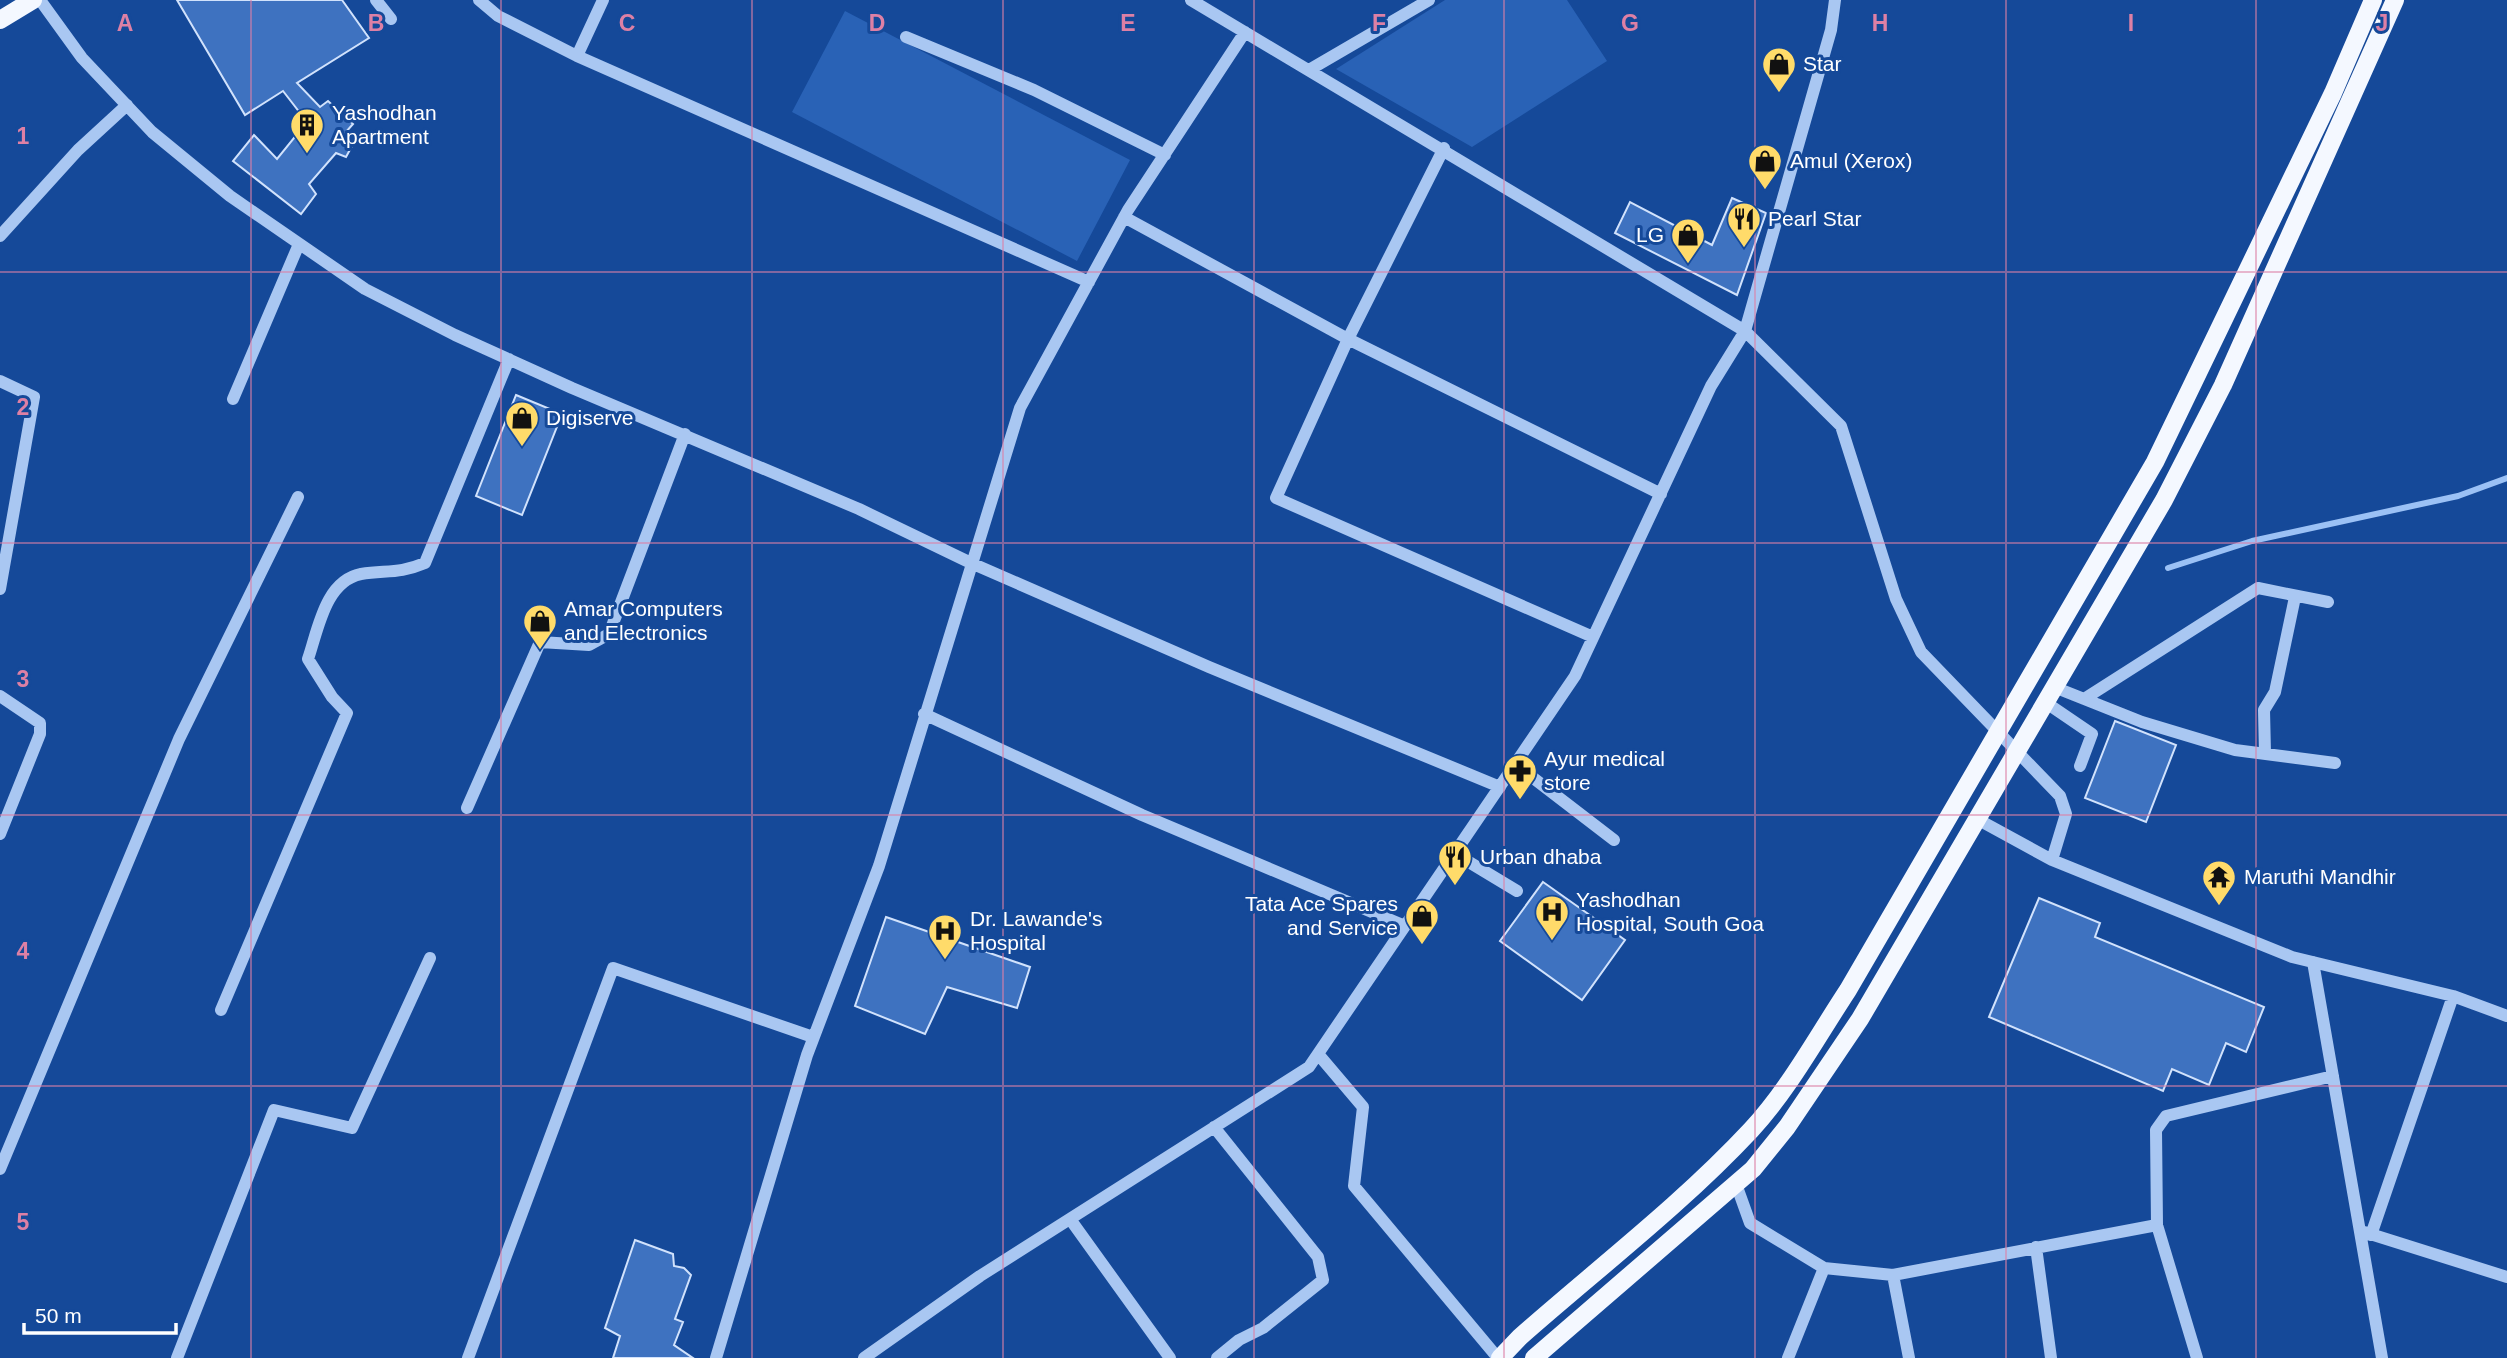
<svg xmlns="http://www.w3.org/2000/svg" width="2507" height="1358" font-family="Arial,sans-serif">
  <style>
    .green { fill: #2962b6 }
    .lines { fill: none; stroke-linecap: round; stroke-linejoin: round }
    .stream { stroke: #9bc1f5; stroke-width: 6 }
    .building { fill: #3e72c0; stroke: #d1e2fc; stroke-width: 2 }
    .minor { stroke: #a9c7f2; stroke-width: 12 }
    .major { stroke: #f4f8ff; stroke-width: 18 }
    .grid { fill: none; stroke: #dd80a5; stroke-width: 2; stroke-opacity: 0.55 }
    .labels { text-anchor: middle; stroke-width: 6; stroke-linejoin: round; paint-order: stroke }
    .poi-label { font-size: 21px; fill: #fff; stroke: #154999; text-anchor: start }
    .grid-label { font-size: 23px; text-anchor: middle; font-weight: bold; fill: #dd80a5; stroke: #154999; stroke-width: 6; stroke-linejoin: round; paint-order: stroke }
  </style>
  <rect width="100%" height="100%" fill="#154999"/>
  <path class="green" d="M1445,0H1567L1607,61L1472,147L1336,69Z
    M845,11L1130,160L1077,261L792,112Z"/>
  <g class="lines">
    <path class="stream" d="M2168,568L2252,541L2458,496L2507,478"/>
  </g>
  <path class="building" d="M177,0H342L369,38L297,83L320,107L328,101L353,124L345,133L353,144L346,157L336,153L309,184L316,194L301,214L233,161L254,135L277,159L307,122L283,91L245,115Z
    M1732,198L1766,213L1737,295L1615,233L1630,202L1712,245Z
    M516,395L562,414L522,515L476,496Z
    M2115,721L2176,745L2146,822L2085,798Z
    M1543,882L1625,940L1582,1000L1500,941Z
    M2039,898L2100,923L2095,937L2264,1007L2246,1052L2226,1043L2209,1085L2172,1069L2163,1091L1989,1017Z
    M886,917L1030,967L1017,1008L947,987L925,1034L855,1006Z
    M635,1240L673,1254L674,1266L684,1268L691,1275L675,1319L683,1322L674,1345L693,1358H613L620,1336L605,1328Z"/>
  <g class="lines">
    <path class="minor" d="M40,0L82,58L152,132L230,196L365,289L455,335L572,388L859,509L971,563L1209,667L1500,787
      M376,0L391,19
      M479,0L498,16L577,56L1089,282
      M1191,0L1745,331L1841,426L1896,599L1921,652L2060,796L2066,814L2052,860
      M906,37L1034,90L1165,155
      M577,56L603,0
      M1309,70L1429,0
      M1444,148L1348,339L1276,498L1593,637
      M1124,217L1348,339L1661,494
      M0,236L78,150L127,105
      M0,381L34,397L0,589
      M233,399L299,244
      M2054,687L2142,722L2235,750L2335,763
      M0,696L40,723V734L0,834
      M2084,699L2258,588L2328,602
      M2045,702L2092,734L2080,766
      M924,714L1142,815L1405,926
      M2265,753L2264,710L2275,692L2295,597
      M1515,764L1614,840
      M467,808L540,642L589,645L609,634L685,434
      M1977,819L2052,860L2292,957L2453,996L2507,1016
      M1454,853L1517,891
      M2313,962L2382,1358
      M221,1010L347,713L332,697L308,659C318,630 325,581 361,574C386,570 399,574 425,563L509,359
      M1318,1054L1363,1107L1354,1186L1498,1358
      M1214,1127L1318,1257L1323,1280L1263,1328L1239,1340L1217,1358
      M0,1169L179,739L298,497
      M1736,1184L1750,1223L1824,1268L1788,1358
      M1070,1219L1170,1358
      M2157,1225L2197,1358
      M2364,1232L2507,1277
      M2371,1235L2453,996
      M2036,1247L2051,1358
      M1824,1268L1893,1275
      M177,1358L274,1110L352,1128L430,958
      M468,1358L613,968L813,1037
      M716,1358L807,1055L879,866L1020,408L1128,210L1245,32
      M864,1358L980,1276L1309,1067L1575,676L1711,386L1745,331L1831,30L1835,0
      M1909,1358L1893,1275L2157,1225L2156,1130L2166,1116L2333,1076"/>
    <path class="major" d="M0,20L33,0
      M1500,1358L1520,1337C1597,1269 1681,1205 1751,1130C1789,1089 1817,1037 1848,990L2155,462L2333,93L2373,0
      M1534,1358L1753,1169L1787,1127L1860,1019L2164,500L2223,385L2395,0"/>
  </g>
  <path class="grid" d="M251,0V1358M501,0V1358M752,0V1358M1003,0V1358M1254,0V1358M1504,0V1358M1755,0V1358M2006,0V1358M2256,0V1358M0,272H2507M0,543H2507M0,815H2507M0,1086H2507"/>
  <defs>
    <g id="shop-pin" transform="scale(1.75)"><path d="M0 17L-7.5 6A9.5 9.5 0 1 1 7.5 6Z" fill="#ffdb6a" stroke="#154999"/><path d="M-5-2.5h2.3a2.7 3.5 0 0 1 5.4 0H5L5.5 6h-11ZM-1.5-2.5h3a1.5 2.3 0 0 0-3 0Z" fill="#111"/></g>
    <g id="building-pin" transform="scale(1.75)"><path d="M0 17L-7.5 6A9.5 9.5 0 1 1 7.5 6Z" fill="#ffdb6a" stroke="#154999"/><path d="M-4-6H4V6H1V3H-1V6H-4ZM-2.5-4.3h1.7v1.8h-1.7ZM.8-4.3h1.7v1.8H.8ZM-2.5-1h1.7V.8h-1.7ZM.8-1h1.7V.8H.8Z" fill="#111"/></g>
    <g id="restaurant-pin" transform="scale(1.75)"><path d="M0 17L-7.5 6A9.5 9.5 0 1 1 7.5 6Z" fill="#ffdb6a" stroke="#154999"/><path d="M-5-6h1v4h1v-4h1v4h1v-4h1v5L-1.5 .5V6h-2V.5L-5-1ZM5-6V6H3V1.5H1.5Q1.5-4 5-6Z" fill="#111"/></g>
    <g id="pharmacy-pin" transform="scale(1.75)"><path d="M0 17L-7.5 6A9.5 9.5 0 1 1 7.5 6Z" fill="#ffdb6a" stroke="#154999"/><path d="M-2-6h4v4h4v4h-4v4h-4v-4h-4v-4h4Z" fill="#111"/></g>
    <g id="temple-pin" transform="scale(1.75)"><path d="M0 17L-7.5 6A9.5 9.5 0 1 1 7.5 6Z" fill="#ffdb6a" stroke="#154999"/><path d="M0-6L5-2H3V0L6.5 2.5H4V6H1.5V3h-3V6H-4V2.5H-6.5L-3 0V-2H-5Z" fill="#111"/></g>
    <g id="hospital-pin" transform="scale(1.75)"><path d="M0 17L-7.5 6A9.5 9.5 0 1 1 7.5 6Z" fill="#ffdb6a" stroke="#154999"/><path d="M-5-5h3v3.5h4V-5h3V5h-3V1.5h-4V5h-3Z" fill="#111"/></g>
  </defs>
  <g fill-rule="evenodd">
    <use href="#shop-pin" x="1779" y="64"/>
    <use href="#building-pin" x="307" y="125"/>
    <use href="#shop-pin" x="1765" y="161"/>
    <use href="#restaurant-pin" x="1744" y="219"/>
    <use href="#shop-pin" x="1688" y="235"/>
    <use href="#shop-pin" x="522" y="418"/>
    <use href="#shop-pin" x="540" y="621"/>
    <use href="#pharmacy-pin" x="1520" y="771"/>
    <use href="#restaurant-pin" x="1455" y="857"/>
    <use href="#temple-pin" x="2219" y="877"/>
    <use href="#hospital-pin" x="1552" y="912"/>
    <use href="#shop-pin" x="1422" y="916"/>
    <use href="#hospital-pin" x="945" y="931"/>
  </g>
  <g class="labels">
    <g class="poi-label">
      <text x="1803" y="71">Star</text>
      <text x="332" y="120">Yashodhan<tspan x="332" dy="24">Apartment</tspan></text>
      <text x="1790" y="168">Amul (Xerox)</text>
      <text x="1768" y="226">Pearl Star</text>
      <text x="1664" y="242" text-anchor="end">LG</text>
      <text x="546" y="425">Digiserve</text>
      <text x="564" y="616">Amar Computers<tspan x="564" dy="24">and Electronics</tspan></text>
      <text x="1544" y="766">Ayur medical<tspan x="1544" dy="24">store</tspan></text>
      <text x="1480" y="864">Urban dhaba</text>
      <text x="2244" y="884">Maruthi Mandhir</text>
      <text x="1576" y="907">Yashodhan<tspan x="1576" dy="24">Hospital, South Goa</tspan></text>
      <text x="1398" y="911" text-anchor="end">Tata Ace Spares<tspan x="1398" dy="24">and Service</tspan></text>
      <text x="970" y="926">Dr. Lawande's<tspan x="970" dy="24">Hospital</tspan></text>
    </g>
  </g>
  <g class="grid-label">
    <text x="125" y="31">A</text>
    <text x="376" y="31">B</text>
    <text x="627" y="31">C</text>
    <text x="877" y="31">D</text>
    <text x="1128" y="31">E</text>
    <text x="1379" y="31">F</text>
    <text x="1630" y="31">G</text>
    <text x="1880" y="31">H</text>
    <text x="2131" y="31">I</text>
    <text x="2382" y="31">J</text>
    <text x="23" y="144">1</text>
    <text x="23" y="415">2</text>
    <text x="23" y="687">3</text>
    <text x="23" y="959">4</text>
    <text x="23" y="1230">5</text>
  </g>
  <path d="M24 1323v10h152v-10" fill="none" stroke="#ffffff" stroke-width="3.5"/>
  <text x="35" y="1323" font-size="21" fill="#ffffff" stroke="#154999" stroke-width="5" paint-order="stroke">50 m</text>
</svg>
